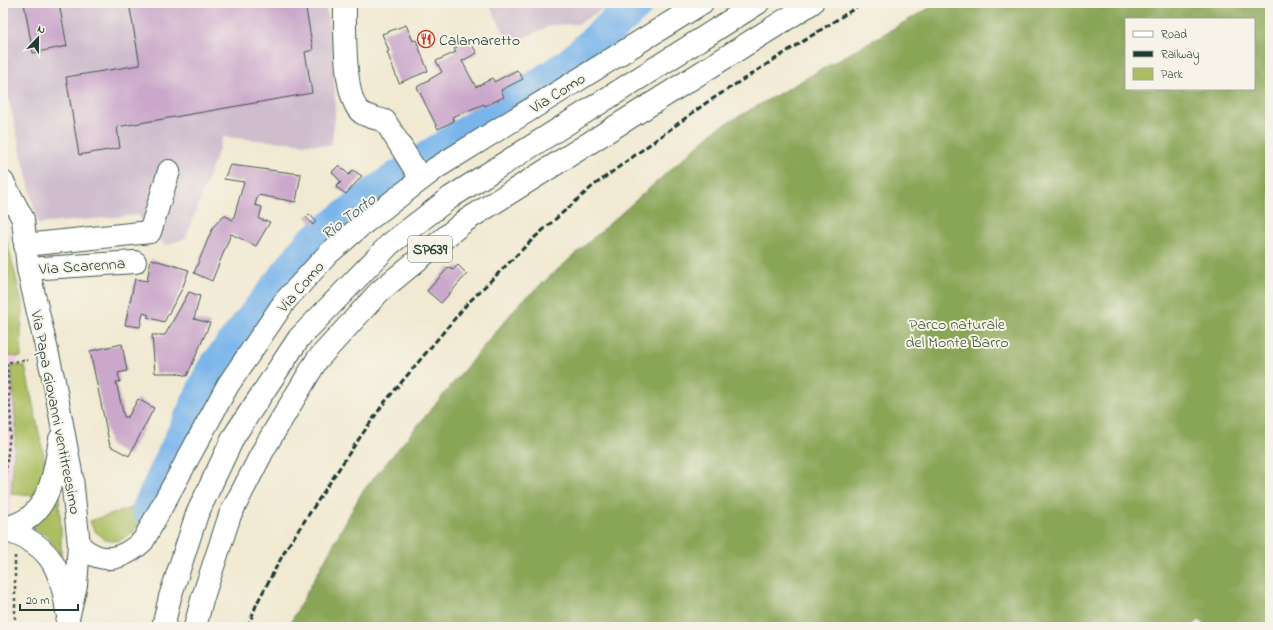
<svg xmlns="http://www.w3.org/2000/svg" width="1273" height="630" font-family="'Indie Flower',sans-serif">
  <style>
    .built { fill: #f3cfdf }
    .industrial { fill: #cfbdce }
    .green { fill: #acbe61; stroke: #667e4a }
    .forest { fill: #89a557; stroke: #547146; fill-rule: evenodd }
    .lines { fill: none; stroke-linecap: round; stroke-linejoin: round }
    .river { stroke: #79b5eb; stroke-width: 35 }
    .building { fill: #cba8cb }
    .minor-casing { stroke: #3e574c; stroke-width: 24 }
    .major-casing { stroke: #3e574c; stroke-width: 24 }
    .path { stroke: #3e574c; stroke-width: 2.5; stroke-dasharray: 3 3; stroke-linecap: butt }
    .minor { stroke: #fff; stroke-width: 22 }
    .major { stroke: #fff; stroke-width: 22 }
    .rail { stroke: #1f3d34; stroke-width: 3; stroke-dasharray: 6 3; stroke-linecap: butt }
    .labels { text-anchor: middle; stroke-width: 4; stroke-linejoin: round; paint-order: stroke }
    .shield { fill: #f7f3e8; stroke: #60746a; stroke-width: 1 }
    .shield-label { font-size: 15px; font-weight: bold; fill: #1f3d34 }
    .poi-label { font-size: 16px; fill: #1f3d34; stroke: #f7f3e8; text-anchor: start }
    .street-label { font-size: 16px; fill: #1f3d34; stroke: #f7f3e8 }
    .park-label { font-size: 16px; fill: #425d3f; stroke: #f7f3e8 }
    .water-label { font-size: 17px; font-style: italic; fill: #365b62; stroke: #f7f3e8 }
  </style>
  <rect width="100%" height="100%" fill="#f7f3e8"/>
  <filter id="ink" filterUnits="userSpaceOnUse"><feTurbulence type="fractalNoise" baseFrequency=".025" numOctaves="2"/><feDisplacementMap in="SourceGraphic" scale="8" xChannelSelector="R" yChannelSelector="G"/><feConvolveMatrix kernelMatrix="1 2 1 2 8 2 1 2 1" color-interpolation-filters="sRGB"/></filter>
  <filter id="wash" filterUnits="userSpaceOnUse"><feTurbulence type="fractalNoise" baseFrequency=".012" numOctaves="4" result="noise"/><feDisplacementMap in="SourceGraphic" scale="16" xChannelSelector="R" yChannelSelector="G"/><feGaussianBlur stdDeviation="0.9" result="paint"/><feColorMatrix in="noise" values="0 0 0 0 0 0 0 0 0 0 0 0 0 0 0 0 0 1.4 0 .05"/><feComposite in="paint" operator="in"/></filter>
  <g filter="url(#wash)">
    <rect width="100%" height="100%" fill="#f1e9d2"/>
    <path class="built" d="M3,278L21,311L3,618Z"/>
    <path class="industrial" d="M3,3H324L334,38L335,118L331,146L223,137L186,238L165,246L138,215L38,224L3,75Z
      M488,3H613L578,24L552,25L510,44Z"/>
    <path class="green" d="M3,225L23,306L21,330V357L3,356Z
      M11,365L25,366L46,466L35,496L11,494L16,428Z
      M3,374L6,425L3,470Z
      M58,483L61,529V557C50,536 43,531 21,524Z
      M138,506L150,512C139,526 121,552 100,536C95,531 92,528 90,521Z"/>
    <path class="forest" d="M938,3H1202L1204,6L1211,3H1270V627H1209L1199,620L1191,627H288L362,492L519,304L715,130ZM1126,19H1254V89H1126Z"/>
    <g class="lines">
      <path class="river" d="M149,510L213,371L311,244L386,186L570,65L637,3"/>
    </g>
    <g id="blocks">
      <path class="building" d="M24,3H59L67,46L33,53Z
        M129,3H305L313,50L305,52L312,93L117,127L120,148L79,155L66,77L140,65Z
        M406,25L413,41L416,40L428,71L399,83L387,52L389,51L382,34Z
        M469,40L477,53L462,61L476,87L493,78L494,82L517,70L523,79L501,90L504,97L485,106L484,104L452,117L454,121L438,129L417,87L442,72L436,61L456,52L454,49Z
        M230,165L301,174L296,202L258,195L255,205L262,207L259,219L270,222L256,246L231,234L212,281L194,273L213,227L224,215L233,220L244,182L224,179Z
        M339,165L349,175L353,170L362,176L346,194L336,187L341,182L332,172Z
        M309,214L316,221L313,225L306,217Z
        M151,259L189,270L182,289L164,322L147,317L149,315L143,313L140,327L125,325L135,279L147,281Z
        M458,265L467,274L441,303L427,291L449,267L453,270Z
        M189,292L200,296L194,319L210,323L187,376L176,373H155L152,335H165Z
        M122,344L127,371L118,373L120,382H116L124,417H128L138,399L154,408L129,456L110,446L90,351Z"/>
    </g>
  </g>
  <g filter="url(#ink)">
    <use href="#blocks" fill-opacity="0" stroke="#3e574c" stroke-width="1"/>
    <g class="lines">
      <g class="minor-casing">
        <path id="minor" d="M345,3C345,25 343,101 362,113C368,117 379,119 385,121L421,179
          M3,182L23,219L28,269L54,381L72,478L79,545L76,585L66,627
          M25,245L150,232L169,171
          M28,269L135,262
          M3,529C13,526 23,523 31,516C52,498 56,464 60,439
          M3,530C49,542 61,567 67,612
          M79,545C102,566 122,560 143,541L228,385L285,301L328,254L363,224L436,168L702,3"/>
      </g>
      <g class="major-casing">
        <path id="major" d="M163,627L170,597L197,514L234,436L299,338L390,244L451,197L758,3
          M195,627L202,600L230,515L265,447L317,360L380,291L465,221L812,3"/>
      </g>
      <path class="path" d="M3,363L28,360
        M3,498L11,424L7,363
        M15,556V627"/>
      <use href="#minor" class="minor"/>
      <use href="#major" class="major"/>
      <path class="rail" d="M248,627L257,603L286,549L352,449L384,403L467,304L534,238L593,186L706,103L863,3"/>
    </g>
  </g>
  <defs>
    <g id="restaurant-ring" transform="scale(0.9)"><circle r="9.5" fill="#f7f3e8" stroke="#c8321e" stroke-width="1.5"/><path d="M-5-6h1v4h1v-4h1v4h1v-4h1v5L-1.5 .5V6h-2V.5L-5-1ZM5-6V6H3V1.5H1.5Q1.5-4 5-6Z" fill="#c8321e"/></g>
  </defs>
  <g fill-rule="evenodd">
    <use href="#restaurant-ring" x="426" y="39"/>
  </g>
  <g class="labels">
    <rect class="shield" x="408" y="236" width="44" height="26" rx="3"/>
    <g class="shield-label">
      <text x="430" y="254">SP639</text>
    </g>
    <g class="poi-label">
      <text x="439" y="45">Calamaretto</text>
    </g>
    <g class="street-label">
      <text transform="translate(557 92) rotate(-32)" y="6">Via Como</text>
      <text transform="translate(82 265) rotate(-4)" y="6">Via Scarenna</text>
      <text transform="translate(300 286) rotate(-49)" y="6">Via Como</text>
      <text transform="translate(57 412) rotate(79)" y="6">Via Papa Giovanni ventitreesimo</text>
    </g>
    <g class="park-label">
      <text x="957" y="329">Parco naturale<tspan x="957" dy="18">del Monte Barro</tspan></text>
    </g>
    <g class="water-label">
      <text transform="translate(348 216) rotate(-38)" y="6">Rio Torto</text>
    </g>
  </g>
  <rect width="1273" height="630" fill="none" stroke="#f7f3e8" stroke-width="16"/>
  <rect x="1125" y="18" width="130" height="72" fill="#f7f3e8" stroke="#a1aaa0"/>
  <rect x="1133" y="31" width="20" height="6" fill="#ffffff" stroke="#a1aaa0"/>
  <text x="1161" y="38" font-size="12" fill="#1f3d34">Road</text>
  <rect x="1133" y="51" width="20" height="6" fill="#1f3d34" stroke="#a1aaa0"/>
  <text x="1161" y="58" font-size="12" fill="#1f3d34">Railway</text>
  <rect x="1133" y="68" width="20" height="12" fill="#acbe61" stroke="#a1aaa0"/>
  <text x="1161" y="78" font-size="12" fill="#1f3d34">Park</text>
  <g transform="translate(38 38) rotate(22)" stroke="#f7f3e8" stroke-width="3" paint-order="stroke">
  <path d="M0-3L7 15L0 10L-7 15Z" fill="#1f3d34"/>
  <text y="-6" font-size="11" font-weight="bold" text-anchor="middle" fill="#1f3d34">N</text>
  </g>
  <path d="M20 604v6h58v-6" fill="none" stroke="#1f3d34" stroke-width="2"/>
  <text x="26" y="604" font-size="12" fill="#1f3d34" stroke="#f7f3e8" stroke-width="3" paint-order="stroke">20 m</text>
</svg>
